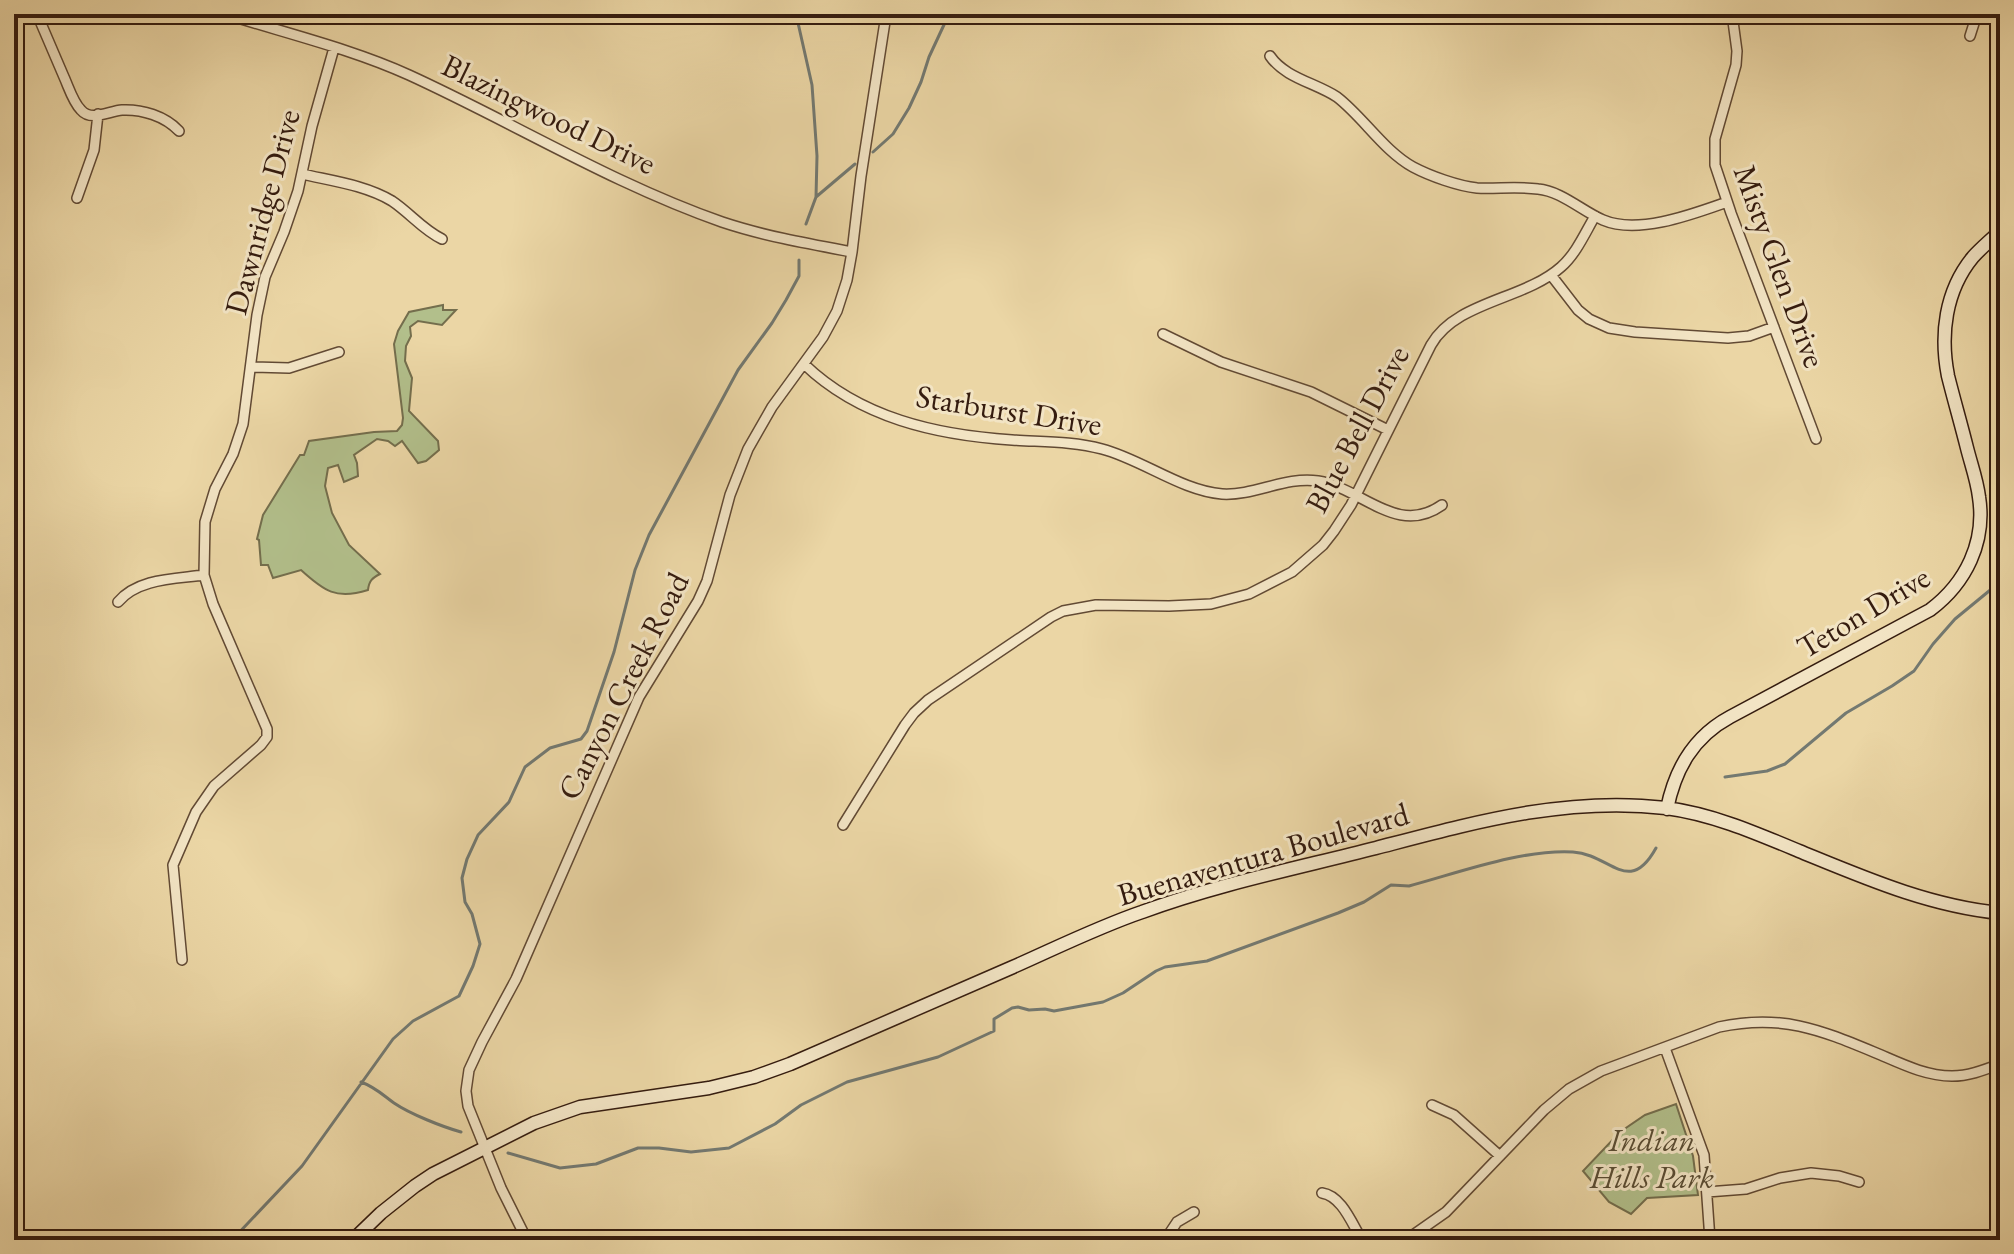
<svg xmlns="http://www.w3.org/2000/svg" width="2014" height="1254" font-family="'EB Garamond',serif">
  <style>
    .green { fill: #b2bf8b; stroke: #746e4d; stroke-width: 2 }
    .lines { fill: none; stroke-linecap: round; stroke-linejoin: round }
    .stream { stroke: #737971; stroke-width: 3 }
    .street-casing { stroke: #624a34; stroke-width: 12 }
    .secondary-casing { stroke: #351c0f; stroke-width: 15 }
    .street { stroke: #f2e4c4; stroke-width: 9 }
    .secondary { stroke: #f2e4c4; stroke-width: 12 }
    .labels { text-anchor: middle; stroke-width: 6; stroke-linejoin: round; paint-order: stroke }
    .street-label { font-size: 32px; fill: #351c0f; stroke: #f2e4c4 }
    .park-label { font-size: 32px; font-style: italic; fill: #5a4d34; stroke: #f2e4c4 }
  </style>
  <rect width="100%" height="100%" fill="#ebd6a5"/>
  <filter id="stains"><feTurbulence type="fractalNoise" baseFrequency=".0025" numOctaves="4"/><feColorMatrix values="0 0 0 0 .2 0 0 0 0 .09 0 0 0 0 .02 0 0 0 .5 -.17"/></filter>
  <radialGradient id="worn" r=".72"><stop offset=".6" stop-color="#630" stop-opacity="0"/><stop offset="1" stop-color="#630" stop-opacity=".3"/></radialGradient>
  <path class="green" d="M443,305V310H456L442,325L418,321L410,327L411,336L406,346L405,361L412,378L409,411L438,441L439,450L426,461L418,463L402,441L395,446L388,441L377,439L354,455L357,463L358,476L344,482L338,465L328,468L325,486L332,513L349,545L380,574C372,578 369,581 368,590C336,600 324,591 301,570L273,578L268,565H261L259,540L257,539L263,515L300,455H304L309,441L374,432L397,431L402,425L403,418L394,344L398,331L409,312Z
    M1676,1104L1693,1156L1698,1195L1647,1198L1631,1214L1609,1202L1583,1171L1620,1132L1645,1115Z"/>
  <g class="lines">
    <path class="stream" d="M796,14L812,85L817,156L816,197L806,224
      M873,152L893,134L909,108L921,82L929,57L949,14
      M816,197L855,164
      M1725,777L1767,771L1785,764L1846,713L1892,686L1914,671L1933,644L1955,619L2000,582
      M361,1082C375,1087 383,1095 394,1103C410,1114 443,1127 461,1132
      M508,1153L560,1168L596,1164L638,1148H659L691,1152L729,1148L775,1124L801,1105L847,1082L938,1057L994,1031V1019L1012,1008L1018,1007L1029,1010L1045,1009L1054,1011L1103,1002L1123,993L1156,971L1165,967L1207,961L1338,913L1364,902L1391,885L1409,886C1458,873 1522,849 1573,852C1610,854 1629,897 1656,848
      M232,1240L302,1166L393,1039L413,1021L459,996L473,966L480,944L472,914L465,902L462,878L467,859L478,835L509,802L525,767L550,748L581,739L587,731L614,652L635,570L649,535L738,370L772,323L786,300L799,276V260"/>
    <g class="street-casing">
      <path id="street" d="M37,14C46,35 55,56 64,77C69,88 73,102 81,110C91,122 109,111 122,110C142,109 165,116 179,131
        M225,14C285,33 352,49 409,75C514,123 613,184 722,222C764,236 809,244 852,252
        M1732,14L1737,51L1736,65L1715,139V165L1731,213L1816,439
        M1970,36L1977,14
        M1270,56C1285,78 1316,83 1337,97C1363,117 1384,151 1413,167C1430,176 1458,186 1477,188C1497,189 1517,186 1538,189C1561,191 1582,211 1603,220C1638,235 1693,214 1727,202
        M302,174C332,181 365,185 392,201C410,213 423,230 442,239
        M77,198L94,150L98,114
        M1551,275L1578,310L1589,319L1609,328L1635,332L1728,338L1749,336L1774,327
        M1163,334L1221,362L1311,392L1388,430
        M804,364C860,418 936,435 1012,440C1042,442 1073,441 1102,449C1141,459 1182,491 1222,494C1255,496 1285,476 1318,481C1362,488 1397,537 1442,505
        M251,367L289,368L339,352
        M118,602C138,578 176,579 204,575
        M843,825L905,725L914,713L928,700L1051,617L1063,611L1096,605L1169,606L1211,604L1249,594L1292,572L1323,545L1334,531L1351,505L1431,345C1456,301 1524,300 1561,267C1576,254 1585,233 1595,216
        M182,960L173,865L196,812L214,786L261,745L267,737V729L213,604L204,575L205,522L215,489L233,454L243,424L257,315L265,277L284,232L298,191L312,126L334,48
        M1665,1048L1704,1155L1710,1240
        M1432,1105L1454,1115L1500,1156
        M1707,1192L1746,1189L1780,1178L1811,1173L1839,1176L1859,1182
        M1322,1193C1342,1196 1352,1224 1362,1240
        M527,1240L501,1188L468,1106L466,1091L469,1070L482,1042L516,979L639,697L698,601L707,581L730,495L748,449L772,407L823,337L837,311L847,280L852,252L861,176L886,15
        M1165,1240L1177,1222L1194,1212
        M1406,1240L1446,1212L1544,1110L1569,1089L1601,1071L1719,1027C1784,1013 1823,1031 1881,1055C1904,1065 1927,1076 1952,1076C1969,1076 1984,1070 2000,1064"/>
    </g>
    <g class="secondary-casing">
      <path id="secondary" d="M1667,809C1675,769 1693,737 1730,717L1930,610C1966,583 1986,542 1979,497C1977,480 1971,464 1967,448C1961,424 1954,400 1948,376C1940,335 1945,291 1973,257C1981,248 1991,240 2000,231
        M353,1240L381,1213L415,1186L433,1174L534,1123L580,1107L709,1088L754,1077L790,1064C864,1032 939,999 1013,967C1056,948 1098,927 1142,912C1218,884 1298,868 1376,848C1472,823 1566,796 1666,808C1712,814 1756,833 1799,851C1865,878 1929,906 2000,913"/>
    </g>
    <use href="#street" class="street"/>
    <use href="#secondary" class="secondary"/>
  </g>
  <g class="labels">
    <g class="street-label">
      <text transform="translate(549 114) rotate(26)" y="11">Blazingwood Drive</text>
      <text transform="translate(262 212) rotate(-75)" y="11">Dawnridge Drive</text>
      <text transform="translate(1780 266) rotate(70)" y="11">Misty Glen Drive</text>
      <text transform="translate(1009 410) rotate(9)" y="11">Starburst Drive</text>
      <text transform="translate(1357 429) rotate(-62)" y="11">Blue Bell Drive</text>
      <text transform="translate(1863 612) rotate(-31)" y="11">Teton Drive</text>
      <text transform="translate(623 686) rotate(-63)" y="11">Canyon Creek Road</text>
      <text transform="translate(1263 854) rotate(-16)" y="11">Buenaventura Boulevard</text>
    </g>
    <g class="park-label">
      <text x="1652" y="1151">Indian<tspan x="1652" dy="37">Hills Park</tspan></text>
    </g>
  </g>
  <rect width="2014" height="1254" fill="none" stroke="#ebd6a5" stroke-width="48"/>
  <rect x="16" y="16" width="1982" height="1222" fill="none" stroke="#351c0f" stroke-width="4"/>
  <rect x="24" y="24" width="1966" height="1206" fill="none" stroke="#351c0f" stroke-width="2"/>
  <rect width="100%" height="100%" filter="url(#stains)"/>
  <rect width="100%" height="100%" fill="url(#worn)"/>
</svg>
